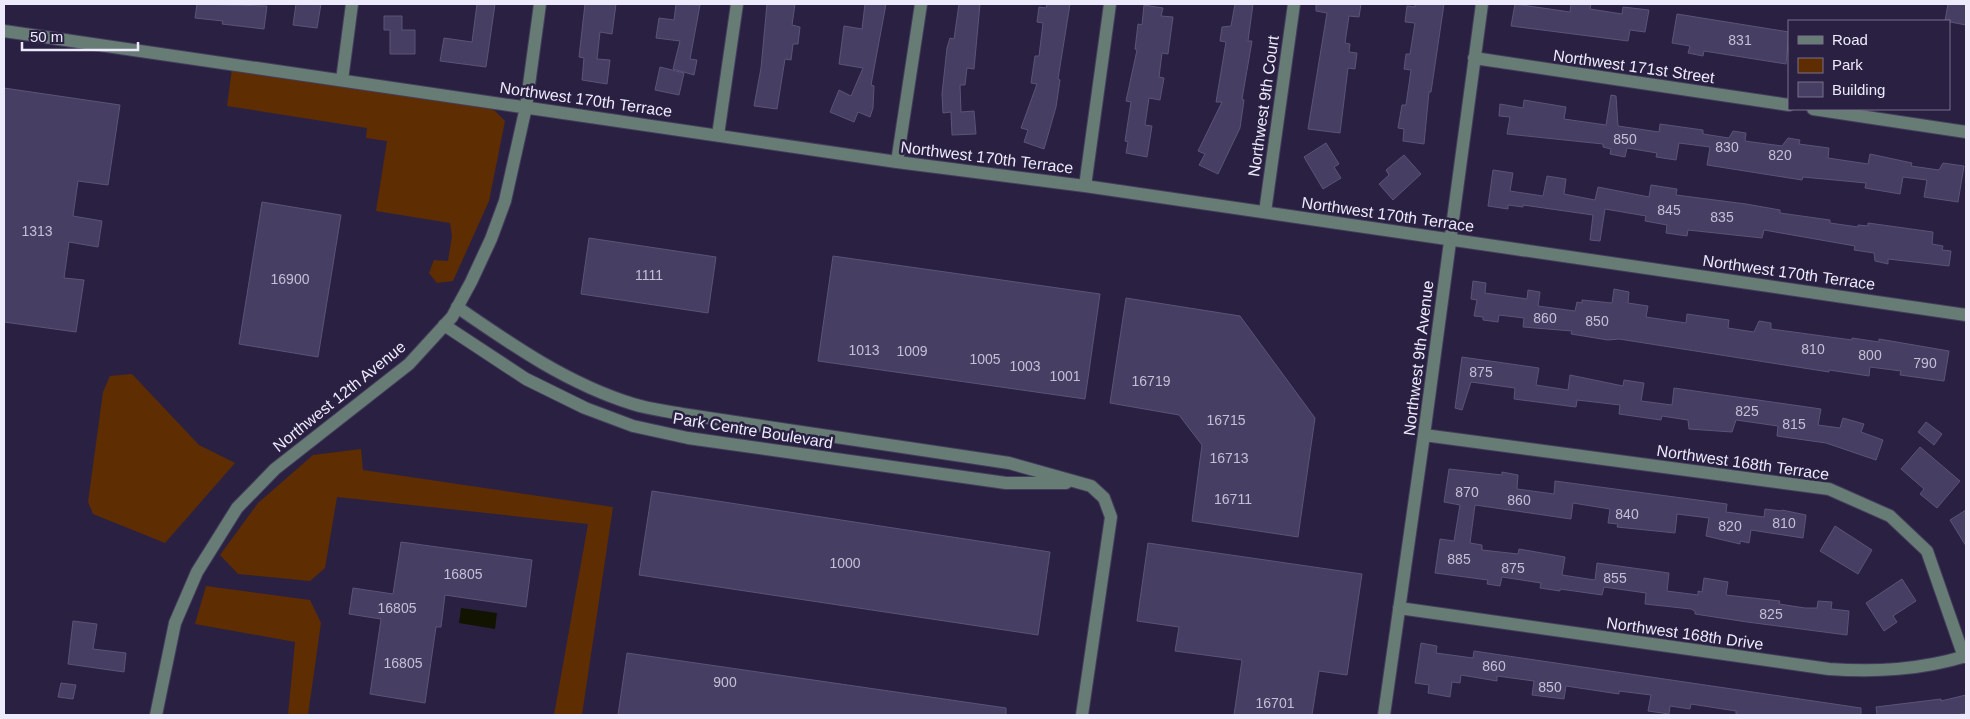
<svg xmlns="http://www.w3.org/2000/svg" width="1970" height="719" font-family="Arial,sans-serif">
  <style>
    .green { fill: #5e2d01 }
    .water { fill: #121400 }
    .building { fill: #473f63; stroke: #5b5378 }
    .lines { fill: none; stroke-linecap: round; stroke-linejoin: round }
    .minor-casing { stroke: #453d5c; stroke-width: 14 }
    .minor { stroke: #667c75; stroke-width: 12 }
    .labels { text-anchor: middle; stroke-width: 5; stroke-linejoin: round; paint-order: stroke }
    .number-label { font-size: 14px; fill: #c4bfd6 }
    .street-label { font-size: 16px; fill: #edeafc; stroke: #2a2142 }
  </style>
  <rect width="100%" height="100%" fill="#2a2142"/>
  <path class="green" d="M232,69L487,107L495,111L505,121L489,201L453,281L437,283L429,273L434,260L448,261L452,236L450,223L376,211L387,141L366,138L367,128L227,106Z
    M132,374L199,445L235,463L165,543L93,514L88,502L103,392L110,376Z
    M361,449L363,470L613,507L582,715H554L588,524L337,497L325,568L310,581L238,574L220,555L258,503L313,455Z
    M206,586L310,600L321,623L308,715H288L295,642L195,624Z"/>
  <path class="water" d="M461,608L497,613L495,629L459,623Z"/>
  <path class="building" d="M197,4L267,6L264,29L222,24L223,21L195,18Z
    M296,4H321L317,28L293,25Z
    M477,4H495L486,67L440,61L444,38L472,42Z
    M585,4H616L612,34L600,32L597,59L610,60L607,84L582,80L584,58L579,57Z
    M676,4L700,5L690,59L697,60L694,75L673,69L680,41L656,38L659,18L674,20Z
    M767,4H795L792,25L800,27L798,44H793L791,60L785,59L777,109L754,106L761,68Z
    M865,4H886L871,85L874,86L873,108L870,117L858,112L854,122L830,112L839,90L851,96L863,68L839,64L844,26L862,29Z
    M959,4H980L974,69L967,68L965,85H960L961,112L974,111L976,134L952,135L951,112L943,113L942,94L947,48L950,38L954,39Z
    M1047,4H1070L1058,79L1060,80L1056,107L1044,149L1024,142L1028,130L1021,128L1037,84L1031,83L1035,56H1039L1043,23L1037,22L1039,7L1046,8Z
    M1235,4H1253L1248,41H1252L1242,99L1244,100L1240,128L1218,174L1199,165L1205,154L1198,151L1222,102H1216L1226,42L1220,41L1222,27L1231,26Z
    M1316,4H1361L1359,17L1349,16L1345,43L1350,44L1349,52L1357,53L1355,69L1348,68L1340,133L1308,129L1327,13L1316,11Z
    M1415,4H1444L1431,92H1429L1424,144L1403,141L1404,129L1398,128L1402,105H1406L1411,70L1404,69L1406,54H1410L1415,23L1405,22L1407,6L1415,7Z
    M1515,4L1570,12L1571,4H1591L1590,9L1622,14L1623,7L1649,10L1645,32L1630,30L1628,41L1511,26Z
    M1948,4H1966V25L1945,21Z
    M1144,5L1163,8L1161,16L1173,17L1168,54L1162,53L1159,77L1164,78L1160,100L1149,98L1145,125L1152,126L1147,157L1126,153L1128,142L1125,141L1131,102L1126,101L1137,50L1135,49L1138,24L1142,25Z
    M1677,14L1789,32L1786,64L1704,51L1703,56L1688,53L1690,46L1672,43Z
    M384,16H402V30H415V54H390V30H384Z
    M660,67L684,73L679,95L655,90Z
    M4,88L120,105L108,185L78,181L73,216L102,221L98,247L69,242L64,278L84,280L76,332L4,322Z
    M1611,95L1616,96L1618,126L1659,132L1660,124L1703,130V134L1729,138L1733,131L1746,133L1745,141L1782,146L1788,138L1800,140L1799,144L1829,148L1828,158L1868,164L1870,154L1912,163L1911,166L1939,170L1943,163L1964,166L1958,202L1924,197L1927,180L1903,177L1900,194L1865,188L1866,183L1803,177L1802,180L1707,165L1710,147L1679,143L1676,160L1656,157L1657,153L1627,148L1625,157L1610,154L1611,149L1603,147V144L1507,134L1510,117L1499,116L1500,104L1523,108L1524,100L1566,107L1564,119L1606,125Z
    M1326,143L1339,164L1334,167L1341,178L1323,189L1304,157Z
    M1404,155L1421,174L1393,200L1379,184L1389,175L1386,170Z
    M1493,170L1513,173L1510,191L1543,196L1547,176L1566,179L1564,194L1595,200L1598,187L1649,197L1651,185L1677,189L1676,195L1746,204L1780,210V213L1830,220V223L1858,227V225L1868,226V223L1933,232L1932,244L1943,246L1942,250L1951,251L1949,266L1888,259V264L1875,261L1874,253L1854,250L1855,246L1764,230L1762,238L1688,230L1687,236L1666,233L1667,225L1645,221L1646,216L1605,209L1600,241L1590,240L1593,215L1523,205V207L1508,205V209L1488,206Z
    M262,202L341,215L318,357L239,344Z
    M589,238L716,257L708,313L581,294Z
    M833,256L1100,294L1085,399L818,361Z
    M1473,281L1486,283L1485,293L1527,299L1528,290L1540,292L1538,306L1575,311L1577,302L1582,303V300L1612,303L1614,289L1629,292L1628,303L1648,306L1646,317L1686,323L1687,314L1729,320L1728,328L1754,332L1759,321L1771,323V329L1852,340V338L1879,342V339L1949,351L1944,381L1900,375L1901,371L1870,367L1869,376L1829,370V372L1619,339L1608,340L1571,334L1572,331L1523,327L1524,318L1499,315L1498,322L1483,320V317L1474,316L1477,300L1471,299Z
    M1126,298L1240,316L1315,418L1298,537L1192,521L1202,445L1179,415L1110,403Z
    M1462,357L1539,368L1536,385L1568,390L1570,375L1623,386L1624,380L1644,383L1641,401L1672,405L1674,388L1821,409L1818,425L1840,428L1843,418L1864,424L1861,432L1883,440L1876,460L1826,443L1777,436L1778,426L1736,420L1732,432L1689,429L1688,420L1662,416L1661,420L1619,414L1620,405L1577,400L1576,407L1514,399L1515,388L1471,382L1462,410L1455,408Z
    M1926,422L1942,434L1934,445L1918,432Z
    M1920,447L1960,481L1937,508L1920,494L1924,489L1901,469Z
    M1449,469L1502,475V472L1518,475L1517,489L1554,494L1555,481L1727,504L1726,512L1764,517L1765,509L1782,511V510L1806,515L1803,538L1751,530L1749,543L1740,541V544L1706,536L1709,518L1677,514L1675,533L1617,527L1618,524L1608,523L1610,509L1573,503L1571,519L1475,505L1470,543L1482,545V550L1518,554L1519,549L1565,557L1562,575L1595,580L1597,563L1669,573L1667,591L1698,595V591L1702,592L1704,578L1728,582L1726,595L1780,601L1779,604L1805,608H1817L1818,601L1832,602L1831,609L1849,611L1847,635L1747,622L1695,614V611L1691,609L1645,604L1646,593L1604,587L1602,595L1560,589V591L1540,588L1541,583L1502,577L1500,586L1487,584L1488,580L1435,573L1440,539L1454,541L1460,505L1444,502Z
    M652,491L1050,552L1038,635L639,575Z
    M1966,510V546L1950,520Z
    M1835,526L1872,550L1858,574L1820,551Z
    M401,542L532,560L526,607L445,595L441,627H436L425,703L370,694L381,619L349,614L353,588L393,594Z
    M1148,543L1362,574L1347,675L1319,671L1312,715H1234L1242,660L1175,651L1179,627L1137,621Z
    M1902,579L1916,601L1893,616L1897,622L1884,631L1866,603Z
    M73,621L97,624L93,649L126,653L124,672L68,664Z
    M1421,643L1437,646L1436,653L1473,658L1474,651L1861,708V715H1743L1736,714V711L1691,704L1690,709L1670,706L1669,714L1648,711L1651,695L1619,691V694L1566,686L1564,699L1532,695L1534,681L1497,676V681L1461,675L1460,683L1452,682L1450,697L1428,693L1429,685L1415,683Z
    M627,653L1006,708V715H618Z
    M61,683L76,685L73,699L58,697Z
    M1966,695V713L1956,715H1877L1876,707L1941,699V701Z"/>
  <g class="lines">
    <g class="minor-casing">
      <path id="minor" d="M4,31L897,162L1085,186L1966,315
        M1474,58L1789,105
        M342,80L352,4
        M1813,109L1966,132
        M718,135L737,4
        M897,162L921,4
        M1085,186L1110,4
        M1265,212L1294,4
        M457,307C512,345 568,384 633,404C649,409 666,411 682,414L1009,463L1091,486L1104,498L1111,517L1082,715
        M444,325L526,379L585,408L633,426L688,438L1006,483H1066
        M1424,435L1829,489L1890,516L1927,551L1964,657
        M1399,608L1829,669C1876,672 1920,670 1966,656
        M156,715L175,623L197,572L237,508L275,469L409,364L452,317L471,282L491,239L505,201L526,107L540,4
        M1384,715L1424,435L1482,4"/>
    </g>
    <use href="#minor" class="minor"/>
  </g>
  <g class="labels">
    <g class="number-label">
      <text x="1740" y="45">831</text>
      <text x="1625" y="144">850</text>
      <text x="1727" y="152">830</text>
      <text x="1780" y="160">820</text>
      <text x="1669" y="215">845</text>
      <text x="1722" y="222">835</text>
      <text x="37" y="236">1313</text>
      <text x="649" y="280">1111</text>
      <text x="290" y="284">16900</text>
      <text x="1545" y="323">860</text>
      <text x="1597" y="326">850</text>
      <text x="1813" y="354">810</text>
      <text x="864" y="355">1013</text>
      <text x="912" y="356">1009</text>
      <text x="1870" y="360">800</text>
      <text x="985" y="364">1005</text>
      <text x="1925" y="368">790</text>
      <text x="1025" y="371">1003</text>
      <text x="1481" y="377">875</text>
      <text x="1065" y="381">1001</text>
      <text x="1151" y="386">16719</text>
      <text x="1747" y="416">825</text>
      <text x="1226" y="425">16715</text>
      <text x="1794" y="429">815</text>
      <text x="1229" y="463">16713</text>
      <text x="1467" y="497">870</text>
      <text x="1233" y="504">16711</text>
      <text x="1519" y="505">860</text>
      <text x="1627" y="519">840</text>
      <text x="1784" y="528">810</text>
      <text x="1730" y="531">820</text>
      <text x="1459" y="564">885</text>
      <text x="845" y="568">1000</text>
      <text x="1513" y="573">875</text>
      <text x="463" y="579">16805</text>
      <text x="1615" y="583">855</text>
      <text x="397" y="613">16805</text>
      <text x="1771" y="619">825</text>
      <text x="403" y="668">16805</text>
      <text x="1494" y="671">860</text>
      <text x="725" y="687">900</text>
      <text x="1550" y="692">850</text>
      <text x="1275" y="708">16701</text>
    </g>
    <g class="street-label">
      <text transform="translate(1634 66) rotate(8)" y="6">Northwest 171st Street</text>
      <text transform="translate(586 99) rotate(8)" y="6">Northwest 170th Terrace</text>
      <text transform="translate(1263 106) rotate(-82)" y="6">Northwest 9th Court</text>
      <text transform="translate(987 157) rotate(7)" y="6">Northwest 170th Terrace</text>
      <text transform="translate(1388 214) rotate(8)" y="6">Northwest 170th Terrace</text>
      <text transform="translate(1789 272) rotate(8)" y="6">Northwest 170th Terrace</text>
      <text transform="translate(1418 358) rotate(-83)" y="6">Northwest 9th Avenue</text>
      <text transform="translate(339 396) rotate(-39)" y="6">Northwest 12th Avenue</text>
      <text transform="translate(753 430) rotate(9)" y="6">Park Centre Boulevard</text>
      <text transform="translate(1743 462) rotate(8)" y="6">Northwest 168th Terrace</text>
      <text transform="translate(1685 633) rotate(8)" y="6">Northwest 168th Drive</text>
    </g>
  </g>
  <rect width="1970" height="719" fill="none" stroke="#edeafc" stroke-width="10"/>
  <rect x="1788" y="20" width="162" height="90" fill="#2a2142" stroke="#78718c"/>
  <rect x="1798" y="36" width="25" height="8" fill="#667c75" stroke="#78718c"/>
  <text x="1832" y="45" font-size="15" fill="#edeafc">Road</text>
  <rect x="1798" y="58" width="25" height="15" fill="#5e2d01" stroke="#78718c"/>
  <text x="1832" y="70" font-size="15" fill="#edeafc">Park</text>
  <rect x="1798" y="82" width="25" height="15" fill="#473f63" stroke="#78718c"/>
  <text x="1832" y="95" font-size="15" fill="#edeafc">Building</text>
  <path d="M22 42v8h116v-8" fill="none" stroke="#edeafc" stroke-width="2.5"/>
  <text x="30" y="42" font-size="15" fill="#edeafc" stroke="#2a2142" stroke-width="4" paint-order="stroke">50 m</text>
</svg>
